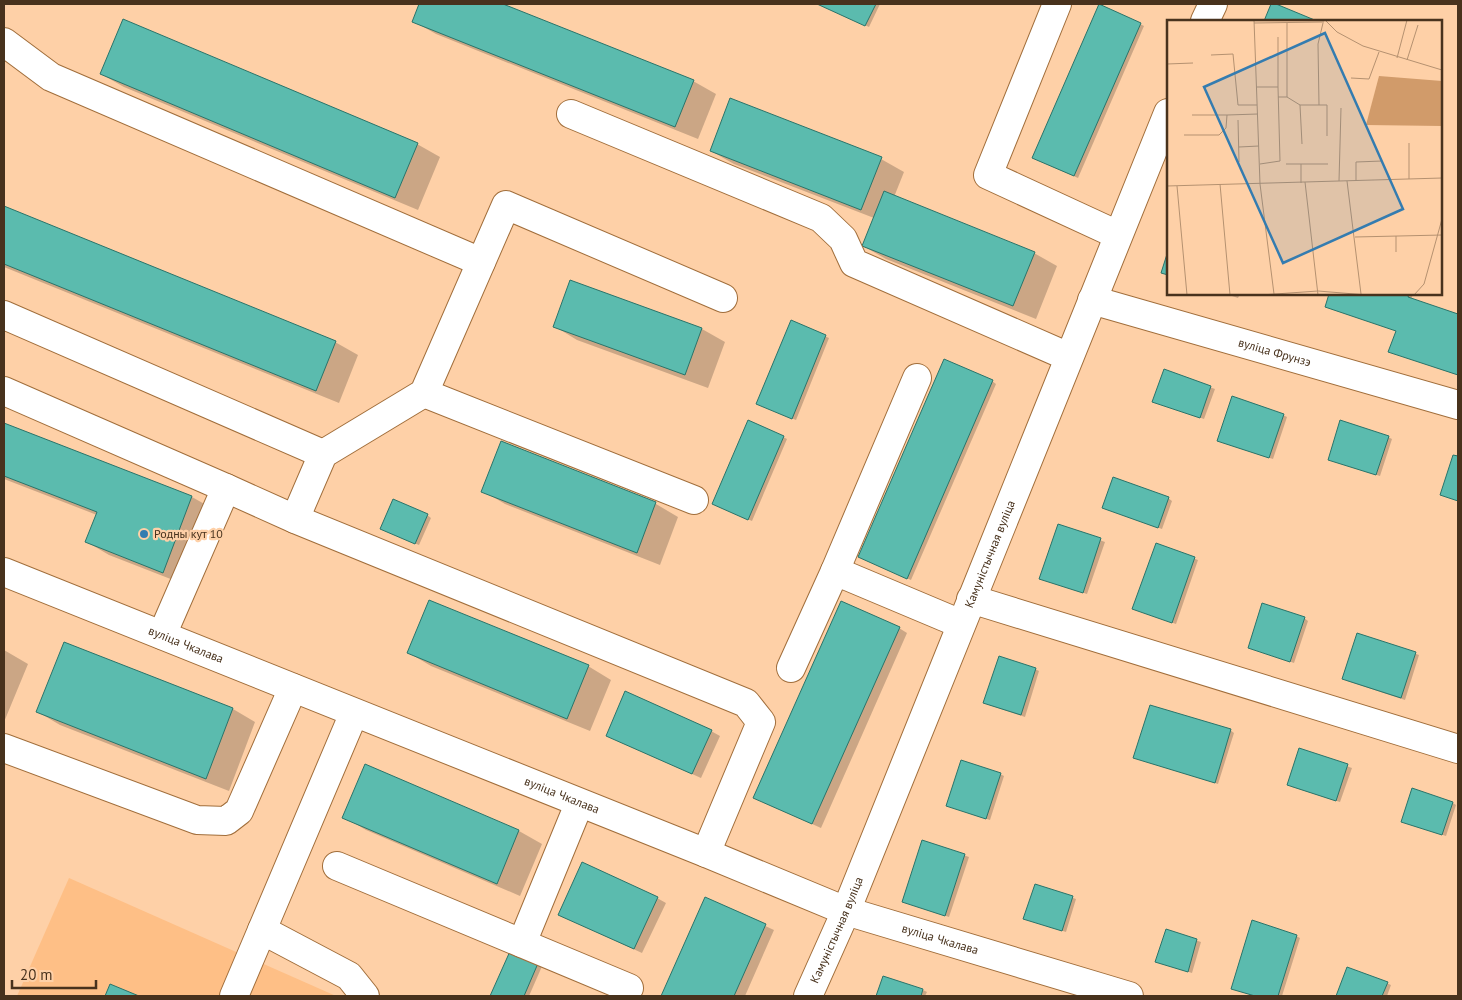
<svg xmlns="http://www.w3.org/2000/svg" width="1462" height="1000" font-family="'PT Sans',sans-serif">
  <style>
    .built { fill: #febf86 }
    .shadow { fill: #0003 }
    .building { fill: #5bbbae; stroke: #29746a }
    .lines { fill: none; stroke-linecap: round; stroke-linejoin: round }
    .minor-casing { stroke: #a16e3b; stroke-width: 30 }
    .minor { stroke: #fff; stroke-width: 28 }
    .poi-dot { fill: #347cb0; stroke: #fed0a7; stroke-width: 2 }
    .labels { text-anchor: middle; stroke-width: 4.5; stroke-linejoin: round; paint-order: stroke }
    .street-label { font-size: 12px; fill: #48321d; stroke: #fed0a7 }
    .poi-label { font-size: 12px; fill: #48321d; stroke: #fed0a7; text-anchor: start }
    .inset-road { fill: none; stroke: #b59170; stroke-width: 1 }
    .view { fill: #347cb0; fill-opacity: 0.15; stroke: #347cb0; stroke-width: 2.5 }
    .inset-edge { fill: none; stroke: #48321d; stroke-width: 2.5 }
  </style>
  <rect width="100%" height="100%" fill="#fed0a7"/>
  <path class="built" d="M69,878L336,996H17Z"/>
  <path class="shadow" d="M420,4H500L693,81L716,94L698,139L436,34L413,21Z
    M819,4H880L869,27Z
    M1140,24L1144,26L1078,178L1037,160Z
    M101,74L417,144L440,157L418,210L124,87Z
    M731,100L881,159L904,172L894,197L1034,253L1057,266L1036,319L886,259L863,246L874,218L734,164L711,151Z
    M4,208L335,342L358,355L339,403L4,267Z
    M571,281L702,329L725,342L708,388L577,340L554,326Z
    M1226,294H1240L1238,298Z
    M1331,294H1413L1411,300L1458,316V375L1393,353L1397,331L1326,306Z
    M791,322L829,338L796,420L761,405Z
    M1165,371L1215,389L1204,419L1158,403Z
    M992,381L996,384L911,580L863,559Z
    M1283,415L1287,417L1273,459L1223,443Z
    M4,424L192,497L215,510L186,585L109,555L87,542L97,515L4,479Z
    M783,437L787,439L752,521L717,506Z
    M1388,437L1392,439L1380,476L1333,461Z
    M501,443L656,504L678,517L660,565L505,504L483,491Z
    M1168,498L1172,501L1162,529L1103,508Z
    M427,515L431,518L419,545L385,531Z
    M1058,525L1105,542L1087,594L1044,580Z
    M1156,545L1198,560L1176,624L1134,609Z
    M1304,618L1308,621L1294,663L1254,649Z
    M899,628L907,633L821,828L763,802Z
    M1358,634L1419,655L1405,700L1347,681Z
    M64,643L233,709L255,722L229,791L60,725L38,712Z
    M4,650L28,664L4,722Z
    M409,653L588,666L611,680L590,731L431,666Z
    M1035,669L1039,671L1025,717L989,705Z
    M1230,730L1234,733L1218,784L1135,758Z
    M711,731L720,736L701,778L616,740Z
    M1300,750L1352,768L1340,802L1292,787Z
    M366,766L519,831L542,844L520,896L366,830L344,817Z
    M1000,774L1004,776L990,820L948,806Z
    M1453,803L1456,805L1446,836L1406,823Z
    M923,841L969,857L949,917L908,903Z
    M1036,885L1076,899L1066,932L1029,920Z
    M657,898L666,903L642,953L568,919Z
    M706,899L774,930L745,996H662Z
    M1167,931L1201,942L1192,973L1157,962Z
    M1296,936L1300,938L1282,996H1255L1236,990Z
    M511,951L543,964L529,996H492Z
    M1348,968L1391,985L1387,996H1337Z
    M884,978L923,990L927,992L925,996H878Z"/>
  <path class="building" d="M419,4H503L694,80L675,127L412,22Z
    M817,4H876L865,26Z
    M1099,4L1141,23L1074,176L1032,158Z
    M1271,4H1276L1317,21H1264Z
    M123,19L418,143L395,198L100,74Z
    M730,98L882,157L861,210L710,151Z
    M884,191L1035,252L1013,306L862,246Z
    M4,206L336,341L316,391L4,264Z
    M1168,251V275L1161,273Z
    M570,280L702,328L685,375L553,327Z
    M1329,294H1409L1408,297L1458,314V375L1388,352L1396,331L1325,307Z
    M791,320L826,335L792,419L756,404Z
    M944,359L993,380L907,579L858,557Z
    M1164,369L1211,386L1200,418L1152,402Z
    M1232,396L1284,414L1269,458L1217,441Z
    M748,420L784,436L748,520L712,504Z
    M1340,420L1389,436L1376,475L1328,460Z
    M4,423L192,496L163,573L85,542L97,512L4,476Z
    M501,441L656,502L637,553L481,492Z
    M1453,455L1458,456V501L1440,495Z
    M1113,477L1169,497L1158,528L1102,508Z
    M393,499L428,514L415,544L380,529Z
    M1058,524L1101,538L1083,593L1039,579Z
    M1156,543L1195,557L1172,623L1132,609Z
    M429,600L589,665L567,719L407,653Z
    M841,601L900,627L812,824L753,798Z
    M1262,603L1305,617L1290,662L1248,648Z
    M1357,633L1416,652L1401,698L1342,679Z
    M64,642L233,708L206,779L36,712Z
    M999,656L1036,668L1021,715L983,703Z
    M625,691L712,730L692,774L606,736Z
    M1150,705L1231,729L1215,783L1133,758Z
    M1299,748L1348,764L1336,801L1287,785Z
    M961,760L1001,773L986,819L946,806Z
    M365,764L519,830L497,884L342,818Z
    M1412,788L1453,802L1442,835L1401,822Z
    M922,840L965,854L945,916L902,902Z
    M582,862L658,897L634,949L558,915Z
    M1035,884L1073,896L1062,931L1023,919Z
    M705,897L766,924L734,996H661Z
    M1252,920L1297,935L1278,996H1255L1231,989Z
    M1166,929L1197,939L1188,972L1155,962Z
    M511,949L539,961L524,996H490Z
    M1347,967L1388,982L1382,996H1336Z
    M883,976L923,989L921,996H876Z
    M110,984L139,996H105Z"/>
  <g class="lines">
    <g class="minor-casing">
      <g id="minor">
        <path d="M1057,4L988,175L1118,235"/>
        <path d="M1205,21L1213,4"/>
        <path d="M4,42L51,77L481,262"/>
        <path d="M571,114L821,218L843,239L854,263L1069,357"/>
        <path id="s1" d="M1092,300L1458,405"/>
        <path d="M4,315L323,454"/>
        <path d="M4,391L226,488L162,635"/>
        <path d="M424,393L694,500"/>
        <path d="M226,488L295,519L746,703L761,722L706,853"/>
        <path d="M295,519L323,454L424,393L506,205L723,298"/>
        <path d="M835,571L917,378"/>
        <path id="s2" d="M4,572L706,853L846,911L1129,996"/>
        <path d="M971,599L1458,749"/>
        <path d="M791,668L835,571L961,624"/>
        <path d="M354,713L262,930L349,976L365,996"/>
        <path d="M4,748L197,820L226,821L239,811L293,688"/>
        <path d="M337,866L629,988"/>
        <path d="M522,943L579,804"/>
        <path d="M234,996L262,930"/>
        <path id="s3" d="M808,996L846,911L1168,113"/>
      </g>
    </g>
    <use href="#minor" class="minor"/>
  </g>
  <circle class="poi-dot" cx="144" cy="534" r="5"/>
  <g class="labels">
    <g class="street-label">
      <text dy="4" stroke="none"><textPath href="#s1" startOffset="190">вуліца Фрунзэ</textPath></text>
      <text dy="4" stroke="none"><textPath href="#s3" startOffset="478">Камуністычная вуліца</textPath></text>
      <text dy="4" stroke="none"><textPath href="#s2" startOffset="196">вуліца Чкалава</textPath></text>
      <text dy="4" stroke="none"><textPath href="#s2" startOffset="601">вуліца Чкалава</textPath></text>
      <text dy="4" stroke="none"><textPath href="#s3" startOffset="72">Камуністычная вуліца</textPath></text>
      <text dy="4" stroke="none"><textPath href="#s2" startOffset="1006">вуліца Чкалава</textPath></text>
    </g>
    <g class="poi-label">
      <text x="154" y="538">Родны кут 10</text>
    </g>
  </g>
  <g transform="translate(1167 20)">
    <rect width="275" height="275" fill="#fed0a7"/>
    <path d="M212,56L275,61V106L199,105Z" fill="#d19b6a"/>
    <path class="inset-road" d="M87,0L93,164L107,274M158,0L170,12L196,26L275,50M87,3L157,2M120,3V77M44,35L66,34L71,85H90M230,38L240,0M240,40L251,5M0,44L26,43M184,58L202,59L212,32M90,67H111V17M111,77H120L133,85H160V116M133,85L135,124M152,85L151,24L156,3M25,95H60M71,100L72,142M17,115H52L59,108L60,95L91,94M242,123V159M72,127L92,126M93,144L113,141L111,67M119,144H134V163M134,144H161M172,161L174,88M180,161L194,274M189,161V142L215,141M138,162L151,275M53,164L63,275M0,166L275,158M10,166L20,275M229,216V232M188,217L275,215M94,275L151,271L200,275M247,275L257,264L275,199"/>
    <path class="view" d="M158,13L236,189L116,243L37,67Z"/>
    <rect width="275" height="275" class="inset-edge"/>
  </g>
  <rect width="1462" height="1000" fill="none" stroke="#48321d" stroke-width="10"/>
  <path d="M12 980v8h84v-8" fill="none" stroke="#48321d" stroke-width="2.5"/>
  <text x="20" y="980" font-size="15" fill="#48321d" stroke="#fed0a7" stroke-width="4" paint-order="stroke">20 m</text>
</svg>
